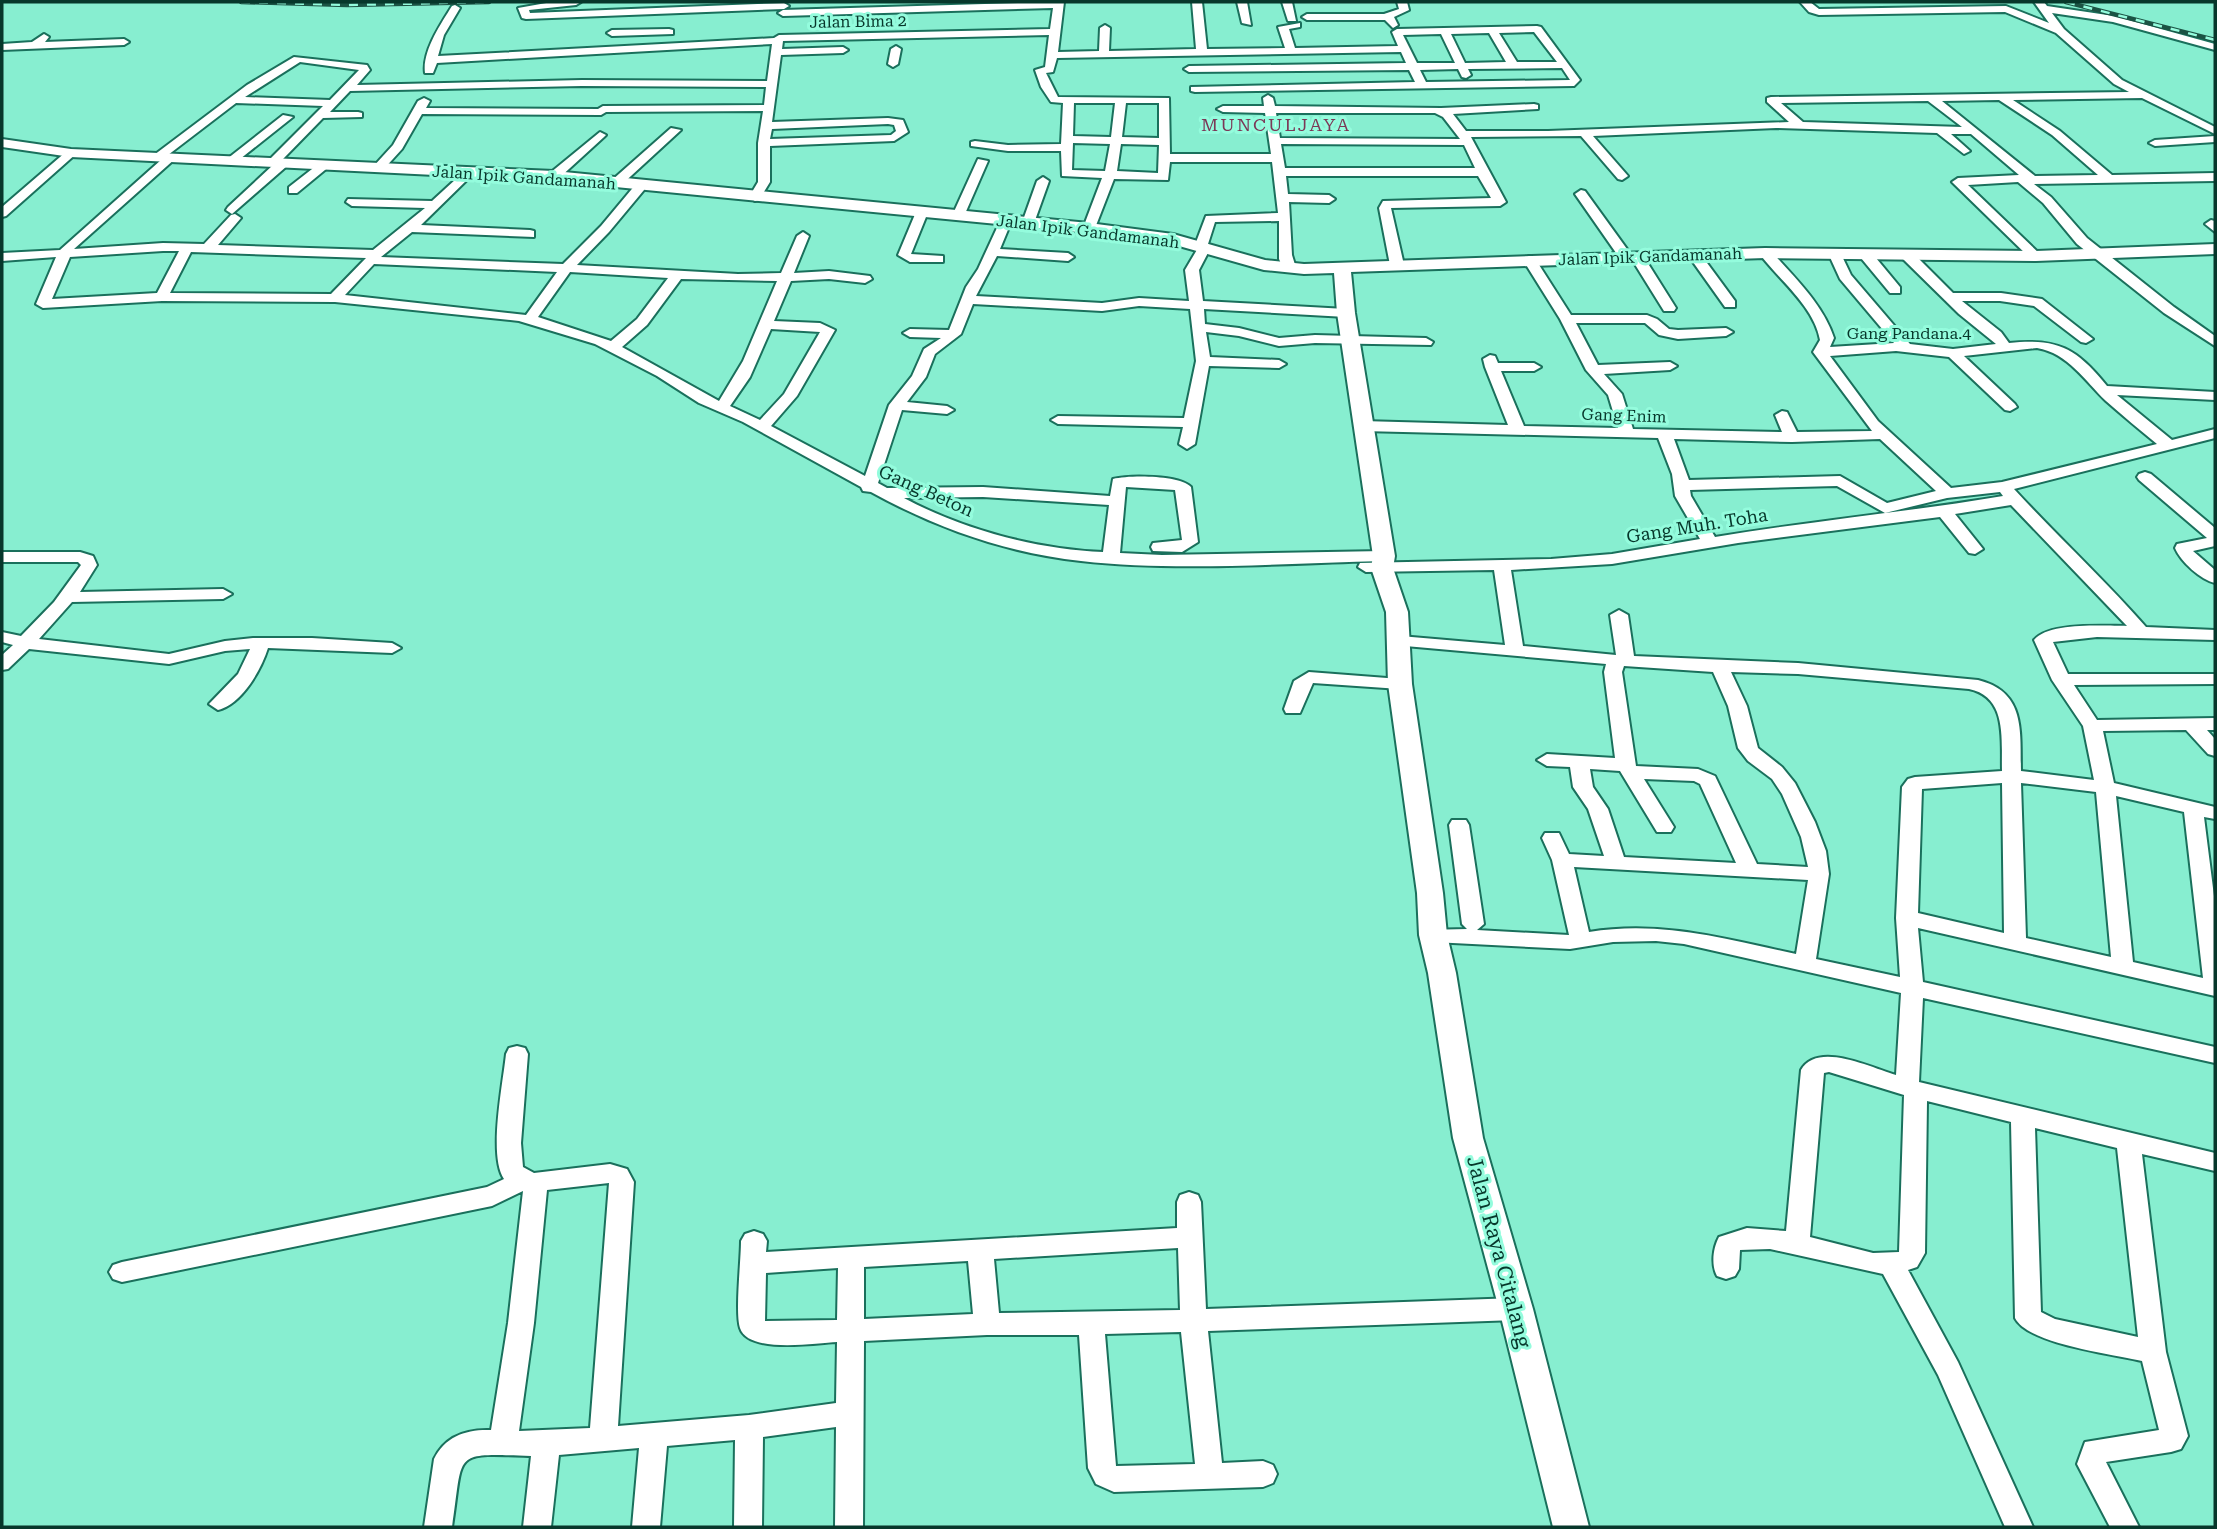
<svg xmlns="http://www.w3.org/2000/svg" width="2217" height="1529" font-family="'Roboto Serif',serif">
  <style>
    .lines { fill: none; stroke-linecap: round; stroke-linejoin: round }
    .minor-casing { stroke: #1a705c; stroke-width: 4 }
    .tertiary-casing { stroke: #1a705c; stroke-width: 4 }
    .minor { fill: #fff; fill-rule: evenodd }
    .tertiary { fill: #fff; fill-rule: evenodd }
    .rail-casing { stroke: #1b5344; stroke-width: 4.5 }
    .rail { stroke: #94fcdd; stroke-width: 2.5; stroke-dasharray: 9; stroke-linecap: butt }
    .labels { text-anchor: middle; stroke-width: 6; stroke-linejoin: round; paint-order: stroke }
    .far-street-label { font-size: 16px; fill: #07372b; stroke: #94fcdd }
    .far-quarter-label { font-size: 18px; letter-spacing: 2px; fill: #7b3857; stroke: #94fcdd }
    .street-label { font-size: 18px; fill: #07372b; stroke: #94fcdd }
    .near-street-label { font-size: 21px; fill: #07372b; stroke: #94fcdd }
  </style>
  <rect width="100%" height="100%" fill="#87eed0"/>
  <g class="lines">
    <g class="minor-casing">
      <path id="minor" d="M552,2H581L576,5L529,10L530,13L784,3L789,6L784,9L526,19L522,18L518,8Z
        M1054,2H1064L1058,52L1099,51L1100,28L1105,25L1110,28L1109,51L1196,49L1192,2H1202L1207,49L1285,48L1278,27L1300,23V27L1289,29L1295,48L1398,46L1392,32L1397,29L1537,26L1541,27L1580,80L1574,86L1195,92L1191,91V87L1415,82L1409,70L1189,72L1184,69L1189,66L1406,63L1401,52L1057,58L1053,72L1046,73L1058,97L1169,98L1170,154H1271L1265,113L1223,112L1217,109L1223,106H1264L1263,98L1268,95L1273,98L1275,106L1441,108L1534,104L1538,105V109L1453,114L1466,131H1548L1789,122L1767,102V98L1771,97L2129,92L2114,84L2056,33L2005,12L1819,15L1809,12L1800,2H1810L1819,9L2006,6L2049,23L2034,2H2044L2047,6L2114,16L2215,44V50L2113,22L2052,13L2064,29L2122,80L2215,127V134L2142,98L2013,100L2060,131L2112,175L2215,173V181L2034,184L2051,197L2087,238L2174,307L2215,336V346L2164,313L2077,244L2043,203L2018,182L1968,185L2042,256L2041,259H2031L1952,182L1958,178L2019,175L1971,134H1951L1970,151L1964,154L1937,133L1776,128L1593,136L1628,176L1622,180L1618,179L1581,136L1471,137L1506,202L1500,206L1391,208L1404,265L1397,269L1390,265L1379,208L1383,201L1491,198L1478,176H1286L1288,194L1329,195L1335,199L1329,203L1289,202L1292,255L1296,268L1289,272L1284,271L1279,259V221L1215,222L1208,244L1211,247L1199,270L1203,301L1346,309L1353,313L1346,317L1204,309L1205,324L1239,328L1279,338L1315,335L1426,338L1433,342L1431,345L1315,343L1279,346L1239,336L1206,332L1210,357L1279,360L1286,364L1279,368L1209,366L1195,444L1187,449L1179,444L1183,427L1058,424L1051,420L1058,416L1184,418L1196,361L1190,309L1139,306L1102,311L973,304L961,334L935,354L926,377L907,402L947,406L954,410L947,414L902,410L878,483L887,488L983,487L1110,496L1113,479C1130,475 1179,475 1191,487L1198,542L1182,552L1153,551L1151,547L1153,543L1182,540L1175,490L1126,487L1120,553L1162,555L1384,551L1392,556L1384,561C1287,563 1177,572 1081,561C1007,553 936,528 871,492L863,491L861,487L743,422L699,403L657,376L595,344L519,321L335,302L162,301L43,308L36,304L56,257L2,261V253L60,250L161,160L154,159V155L247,85L294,57L367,65L370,70L357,85L582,80L767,81L772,44L437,63L433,73H425C422,52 440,25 452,6L455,5L460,8L444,35L438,56L774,38L779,35L1050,29L1053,8L783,16L778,13L783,10ZM1534,32L1557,62H1517L1499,33ZM1489,33L1506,62L1465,63L1451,34ZM1441,34L1455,63H1417L1403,35ZM1049,35L1045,67L1035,70L1041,87L1051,102L1063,103L1061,144L1008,145L975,141L971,142V146L1008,151H1061L1062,176L1102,178L1083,228L1089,232L1095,228L1114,179L1168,180L1170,162H1272L1278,213L1206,216L1195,245L1198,248L1185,270L1189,301L1139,298L1102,303L976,296L997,256L1068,261L1074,257L1068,253L1000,249L1012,220L1010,217H1002L978,269L966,287L949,330L910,329L903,333L910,337L941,338L924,349L912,376L889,405L865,476L771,426L797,396L835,330L820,323L774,321L791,281L829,279L865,283L872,279L870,276L829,271L794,273L809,236L803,232L797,236L781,273L738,274L577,265L609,232L644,190V184H636L601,226L563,264L381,257L412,232L534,237V231L530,230L421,225L472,175V169L468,168L432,201L348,199L346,202L352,206L425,208L373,250L218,245L241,218L235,214L231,215L204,244L163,243L74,249L176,158L168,155L236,103L323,106L269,160L267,163L272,166L228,207L226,210L232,214L287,166L289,163L283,159L323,118L362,117V113L358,112H330L350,91L582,86L766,87L764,105L603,106L598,109L426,108L430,101L424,98L418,101L393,145L372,168L382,171L402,149L422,114L601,115L606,112L763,111L758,143V182L749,197L755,201L759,200L770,182V146L894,141L908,132L903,120L888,118L772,122L781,55L843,53L848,50L843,47L782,49L783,41ZM300,62L359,70L330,100L245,97ZM1562,68L1570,80L1426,82L1420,70L1458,69L1462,77L1466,78L1471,75L1468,69ZM1999,100L2052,135L2098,175L2035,176L1942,101ZM1928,101L1962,127L1803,122L1781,103ZM1074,103H1115L1111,137L1073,136ZM1126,103H1159V138L1122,137ZM1276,113H1435L1443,117L1460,139L1280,138ZM888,124L894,125L896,131L891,135L770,139L772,129ZM1073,143L1110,144L1105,171L1072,170ZM1121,144L1159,145L1158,173L1117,171ZM1281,144L1464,145L1475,168H1285ZM163,251H179L157,293L52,299L70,257ZM191,252L366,258L331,294L170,293ZM374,264L557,272L526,315L345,295ZM570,272L668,278L637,319L611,341L538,317ZM681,279L777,281L743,361L719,401L622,347L647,325ZM771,329L820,332L784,394L760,420L730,406L750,377ZM983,497L1109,505L1103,552C1036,549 964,530 904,498Z
        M1237,2H1247L1251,25L1242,23Z
        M1282,2H1292L1296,21H1288Z
        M1397,2H1407L1409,10L1394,17L1398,25L1393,28L1385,20H1307L1302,17L1307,14H1384L1399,9Z
        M669,29L673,30V34L612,36L607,33L612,30Z
        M44,34L49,37L45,42L124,39L129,42L124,45L2,50V44L32,42Z
        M896,46L901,49L898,64L893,67L888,64L891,49Z
        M283,115L293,117L235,163H227V159Z
        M671,128L681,130L619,187H611V181Z
        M600,132L606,135L604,137L558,179H550V173Z
        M2215,136V142L2155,146L2149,143L2155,140Z
        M67,151L77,153L6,216L2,217V207Z
        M978,159L988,161L964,216L962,219H954L952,216Z
        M321,162L331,165L297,193H289V187Z
        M1043,177L1049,181L1034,223L1032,226H1024L1022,223L1037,181Z
        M1581,190L1585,191L1632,256L1642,254L1676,308L1674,311H1664L1631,258L1621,260L1575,194Z
        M922,208L928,212L911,254L943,256V262H910L898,255L916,212Z
        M2211,220L2215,221V232L2205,224Z
        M1765,249L1770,250C1793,276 1823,304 1834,338L1830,347L1894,343L1840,279L1829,255L1835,251L1840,252L1851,275L1910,344L1953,349L1996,344L1959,314L1903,259L1902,256L1908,252L1913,253L1953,293H2001L2042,299L2093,339L2086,343L2081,342L2034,306L2000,301H1962L2001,332L2009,343C2058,338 2076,348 2107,386L2215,392V400L2117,395L2172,440L2215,429V438L2014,489C2057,536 2104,579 2146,627L2215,630V640L2097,637L2053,642L2068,674H2215V684L2074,685L2097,720L2215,718V730H2207L2215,739V756L2208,754L2186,730L2103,731L2114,783L2215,807V819L2204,817L2215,904V996L1918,928L1923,982L2215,1047V1063L1923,998L1919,1082L2215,1153V1171L2142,1154L2166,1352L2188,1436L2181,1449L2171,1452L2106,1462L2139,1527H2110L2077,1464L2085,1442L2159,1430L2142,1361C2113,1354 2028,1344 2015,1318L2011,1122L1927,1101L1925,1253L1917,1267L1908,1270L1958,1362L2033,1527H2005L1938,1375L1883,1274L1770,1249L1740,1250L1739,1269L1735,1276L1726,1279L1717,1276C1711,1265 1713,1248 1719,1237L1747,1228L1786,1231L1801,1070C1818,1041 1871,1068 1896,1075L1901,993L1684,944L1656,941L1613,942L1570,949L1433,942L1425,940L1422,935L1425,930L1467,929L1462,924L1449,825L1452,820H1466L1469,825L1484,924L1477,930L1569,935L1552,860L1542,838L1545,833H1559L1569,854L1604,856L1588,809L1573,787L1570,767L1547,766L1537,760L1547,754L1615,758L1604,672L1606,664L1394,645L1391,641L1394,637L1400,636L1505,645L1494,570L1366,572L1358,567L1360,563L1551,559L1612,554L1700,539L1675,496L1672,474L1658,438L1362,431L1354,426L1362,421L1508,425L1485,367L1483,359L1490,355L1495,356L1498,363H1534L1541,367L1534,371H1501L1524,426L1618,428L1608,395L1586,370L1560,319L1523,260L1529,256L1534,257L1571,315H1647L1657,319L1669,329L1678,330L1726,328L1733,332L1726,336L1678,339L1659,335L1645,323H1576L1598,365L1670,362L1677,366L1670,370L1604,374L1622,394L1633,429L1782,432L1775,415L1782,411L1787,412L1797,432L1872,431L1813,352L1820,340C1814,306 1778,279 1759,253ZM2037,348C2068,353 2085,381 2106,401C2123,416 2140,430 2157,444L2002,482L1951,488L1878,421L1830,356L1896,351L1949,357L2005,410L2010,411L2017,407L2015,404L1964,356ZM1674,439L1792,442L1880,439L1936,491L1887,503L1840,476L1689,480ZM1837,486L1885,513L1947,498L2000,492L2003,496C1908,512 1811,521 1715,537L1691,496L1690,490ZM2011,505L2127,626C2104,626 2049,622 2034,640L2052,680L2083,726L2094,780L2021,771C2020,731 2026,692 1978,680L1798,663L1634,656L1628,615L1619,610L1610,615L1616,655L1523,646L1511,570L1612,564L1738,543L1940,517L1969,553L1975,554L1983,549L1955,514ZM1624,666L1713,672L1728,706L1738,748L1748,761L1772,779L1782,794L1801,837L1808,867L1757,864L1715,776L1698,769L1636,766L1622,672ZM1731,672L1798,674L1969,689C2008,697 2001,740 2002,771L1915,777L1908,779L1902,787L1896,918L1900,977L1816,959L1829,874L1826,851L1815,822L1795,783L1782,767L1758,748L1747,706ZM1590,769L1620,771L1657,832H1671L1674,827L1644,779L1694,781L1700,784L1736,863L1624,857L1608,809L1593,787ZM2002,783L2004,933L1918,913L1922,789ZM2021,783L2096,792L2111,957L2026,938ZM2116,796L2184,812L2203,978L2133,962ZM1574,867L1808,880L1796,954C1726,939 1661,920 1589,932ZM1829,1072L1904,1095L1899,1252L1873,1253L1810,1237L1824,1073ZM2035,1128L2117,1148L2138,1337L2055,1319L2041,1312Z
        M1694,251L1699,252L1735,301V307H1725L1688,255Z
        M1866,251L1871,252L1900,287V293H1890L1861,258L1860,255Z
        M2145,472L2151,474L2215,528V546L2193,551L2215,570V583C2201,580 2181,562 2175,548L2177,544L2207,538L2139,480L2137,477L2139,474Z
        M2,552H80L93,556L97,565L80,592L223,589L232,594L223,599L72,602L39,639L169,654L225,641L253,638H312L392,643L401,648L392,653L268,648C261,670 242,704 218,710L209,704L238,674L250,649L225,651L169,664L29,649L8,669L2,670V655L13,645L2,642V632L21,636L54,602L81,565L78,562H2Z
        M1309,672L1400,679L1409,684L1400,689L1313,683L1300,713H1286L1284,709L1294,681Z
        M517,1046L525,1048L528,1054L521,1143L523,1167L534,1173L610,1164L627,1169L634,1182L618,1426L749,1415L836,1403L837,1342C816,1343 748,1354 740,1328C735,1312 741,1261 741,1241L745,1234L754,1231L763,1234L767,1241L766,1252L1177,1228V1202L1180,1195L1189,1192L1198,1195L1201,1202L1206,1309L1516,1298L1525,1301L1529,1309L1525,1317L1516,1320L1208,1331L1222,1463L1263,1461L1273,1465L1277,1474L1273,1483L1263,1487L1114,1492L1096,1484L1088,1468L1079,1335H987L864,1341L863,1527H835L836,1427L763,1437L762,1527H734L735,1440L667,1446L660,1527H632L639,1448L559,1455L551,1527H523L531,1456C450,1453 464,1451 452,1527H424L434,1459C445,1436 467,1429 491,1430L508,1323L523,1191L492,1206L122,1282L113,1279L109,1272L113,1265L122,1262L487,1187L504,1179C488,1156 503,1083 506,1054L509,1048ZM609,1183L590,1428L519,1431L534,1323L547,1190ZM1178,1248L1180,1310L999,1313L994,1259ZM968,1261L973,1314L864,1319V1267ZM838,1268L837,1320L765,1321L766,1273ZM1181,1332L1195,1464L1116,1466L1105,1334Z"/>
    </g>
    <g class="tertiary-casing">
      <path id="tertiary" d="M2,139L71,149L554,171L1089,223L1173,234L1265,260L1304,264L1765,248L2036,251L2215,244V254L2036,261L1765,258L1351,272L1355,313L1395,556L1393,568L1408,612L1412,684L1443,893L1447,935L1456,973L1483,1138L1533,1309L1589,1527H1553L1499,1309L1453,1138L1428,973L1419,935L1417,893L1388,684L1386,612L1371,568L1373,556L1337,313L1334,273L1304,274L1264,270L1172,244L1089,233L554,181L71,157L2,147Z"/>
    </g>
    <use href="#minor" class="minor"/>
    <use href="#tertiary" class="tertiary"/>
    <g class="rail-casing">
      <path id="rail" d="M241,2L347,5L489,2
        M2066,2L2215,40"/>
    </g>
    <use href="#rail" class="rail"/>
  </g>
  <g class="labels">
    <g class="far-street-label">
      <text transform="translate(858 21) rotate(-1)" y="6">Jalan Bima 2</text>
      <text transform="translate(524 177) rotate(4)" y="6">Jalan Ipik Gandamanah</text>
      <text transform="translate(1088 231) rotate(7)" y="6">Jalan Ipik Gandamanah</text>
      <text transform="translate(1650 256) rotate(-2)" y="6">Jalan Ipik Gandamanah</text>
      <text x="1909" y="339">Gang Pandana.4</text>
      <text transform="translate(1624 415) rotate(2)" y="6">Gang Enim</text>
    </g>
    <g class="far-quarter-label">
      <text x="1276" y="131">MUNCULJAYA</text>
    </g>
    <g class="street-label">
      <text transform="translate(926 491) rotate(24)" y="6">Gang Beton</text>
      <text transform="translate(1697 526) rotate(-9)" y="6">Gang Muh. Toha</text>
    </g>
    <g class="near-street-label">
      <text transform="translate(1499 1252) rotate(75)" y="7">Jalan Raya Citalang</text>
    </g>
  </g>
  <rect width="2217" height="1529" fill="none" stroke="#07372b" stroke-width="7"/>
</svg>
